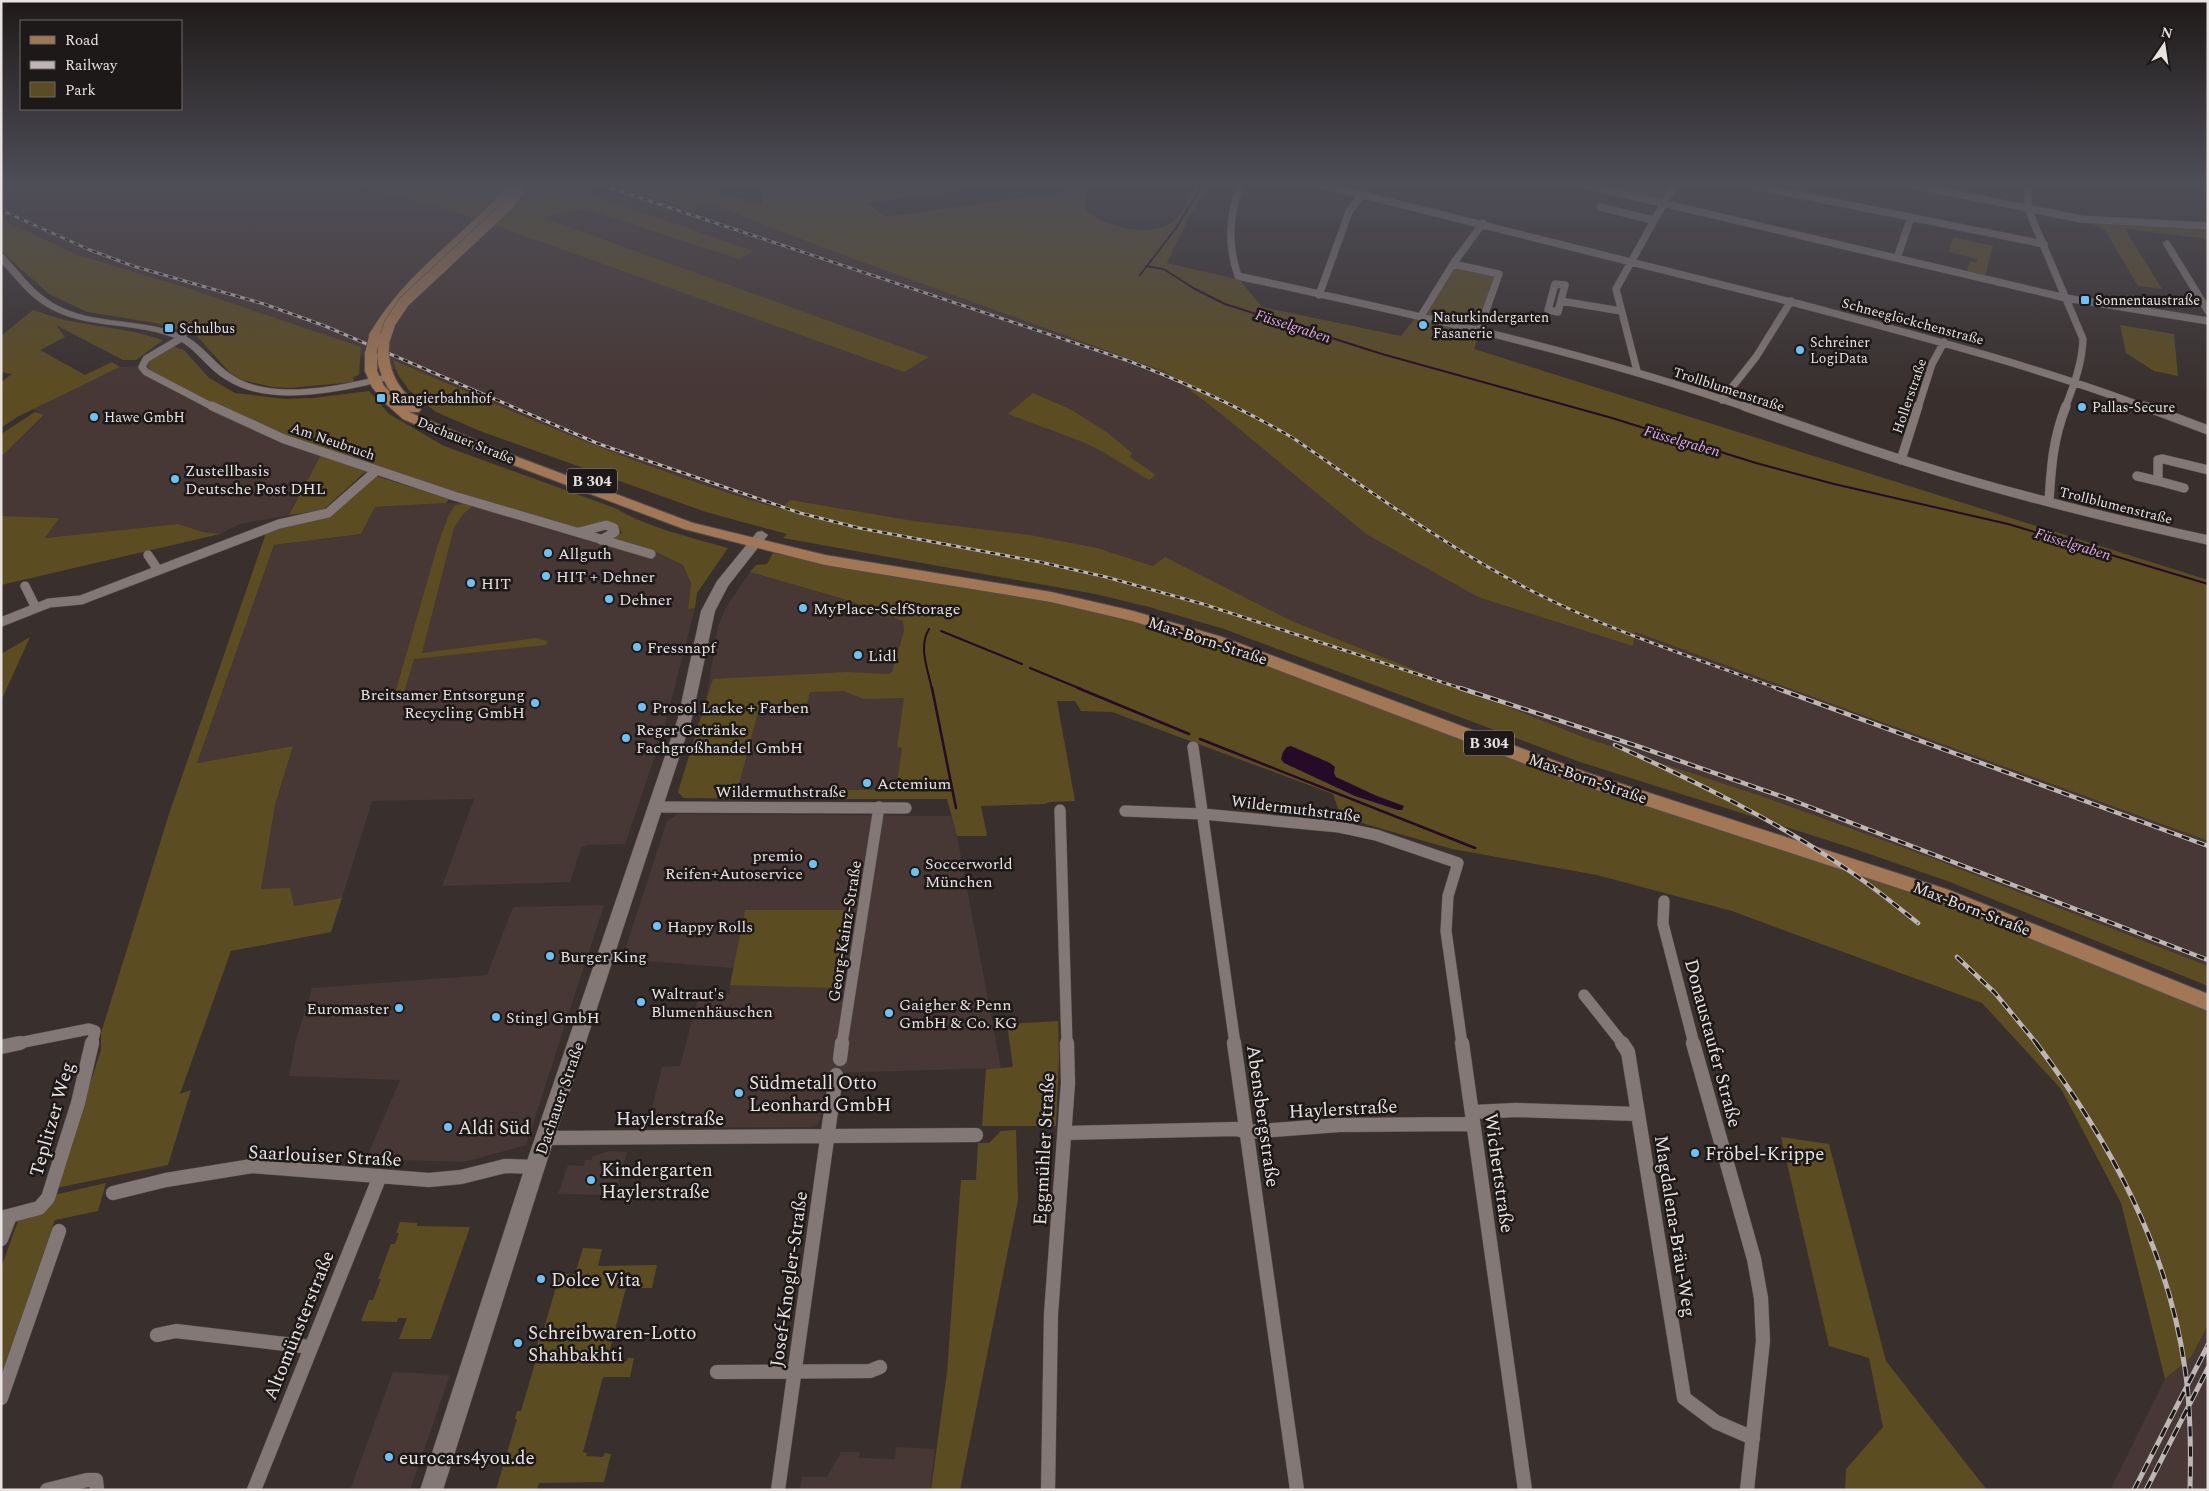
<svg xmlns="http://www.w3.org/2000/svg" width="2209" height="1491" font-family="Spectral,serif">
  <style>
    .built { fill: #473735 }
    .green { fill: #5c4c21 }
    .water { fill: #270928 }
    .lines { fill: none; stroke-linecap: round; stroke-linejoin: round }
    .stream-far1 { stroke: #270928; stroke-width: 2 }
    .stream { stroke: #270928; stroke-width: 2.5 }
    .minor-far3-casing { stroke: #544d4b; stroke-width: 8 }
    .minor-far2-casing { stroke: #544d4b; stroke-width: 10 }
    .minor-far1-casing { stroke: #544d4b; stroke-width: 12 }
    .minor-casing { stroke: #544d4b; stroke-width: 15 }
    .tertiary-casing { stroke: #544d4b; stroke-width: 1 }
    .secondary-casing { stroke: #544d4b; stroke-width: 1 }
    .primary-casing { stroke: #544d4b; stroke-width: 2 }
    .minor-far3 { stroke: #837876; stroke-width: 7 }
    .minor-far2 { stroke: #837876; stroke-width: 9 }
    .minor-far1 { stroke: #837876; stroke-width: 11 }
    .minor { stroke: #837876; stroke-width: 14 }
    .tertiary { fill: #837876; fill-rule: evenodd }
    .secondary { fill: #837876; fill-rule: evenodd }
    .primary { fill: #a27756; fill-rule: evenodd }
    .rail-far2-casing { stroke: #bdb6b5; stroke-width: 3 }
    .rail-far1-casing { stroke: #bdb6b5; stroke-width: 4.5 }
    .rail-casing { stroke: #bdb6b5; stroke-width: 5 }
    .rail-far2 { stroke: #1d1918; stroke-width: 2; stroke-dasharray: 5; stroke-linecap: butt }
    .rail-far1 { stroke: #1d1918; stroke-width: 2.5; stroke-dasharray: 8; stroke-linecap: butt }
    .rail { stroke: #1d1918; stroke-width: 3; stroke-dasharray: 10; stroke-linecap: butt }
    .primary-bridge-casing { stroke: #544d4b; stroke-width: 12; stroke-linecap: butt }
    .primary-bridge { stroke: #a27756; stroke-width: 11 }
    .poi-dot { fill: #6dc2f3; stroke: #1d1918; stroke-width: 2 }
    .labels { text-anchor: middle; stroke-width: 5; stroke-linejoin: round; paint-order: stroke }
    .far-poi-label { font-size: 14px; fill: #e8e2e1; stroke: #1d1918; text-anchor: start }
    .far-street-label { font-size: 14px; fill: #e8e2e1; stroke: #1d1918 }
    .far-water-label { font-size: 15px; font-style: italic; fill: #e4aae3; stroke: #1d1918 }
    .shield { fill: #1d1918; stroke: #aba6a5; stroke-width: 1 }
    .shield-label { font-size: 15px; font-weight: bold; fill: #e8e2e1 }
    .poi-label { font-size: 16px; fill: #e8e2e1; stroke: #1d1918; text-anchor: start }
    .street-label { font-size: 16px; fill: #e8e2e1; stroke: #1d1918 }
    .near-street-label { font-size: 19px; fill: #e8e2e1; stroke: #1d1918 }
    .near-poi-label { font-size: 19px; fill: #e8e2e1; stroke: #1d1918; text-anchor: start }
  </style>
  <rect width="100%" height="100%" fill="#39302e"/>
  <path class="built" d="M1,183H382L539,217L584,204L753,251L558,183H610L693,211L707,203L840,254L1166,372L1220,413L1632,646L1635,632L2208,841V966L1932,858L1770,799L1586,738L1292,621L1173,561L1154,566L1122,556L781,510L632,464L328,343L118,276L1,226Z
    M148,366L150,371L323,451L289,515L240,524L220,534L203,532L178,524L44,538L58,518L1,516V457L44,416L32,409L120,367Z
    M446,503H469L650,557L656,552L683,565L691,583L688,609L695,608L663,733L625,844L588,845L581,848L570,882L442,886L474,799L372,801L342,898L294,906L261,889L275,805L293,746L197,763L274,545L361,534L375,507Z
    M750,572L847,600L903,621L947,799L684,798L678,792L707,695L718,626L725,609Z
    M678,814L951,816L957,836L1001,1068L829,1073L821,1119L816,1126L812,1127L647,1128L662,1067L680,1066L699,994H729L734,968L622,959L667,821Z
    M604,905L526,1145L464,1162L366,1159L400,1080L289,1076L296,1040L312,988L487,975L513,907Z
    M610,1151L627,1152L615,1195L558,1194L568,1165L584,1166L585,1160H591L593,1156Z
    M2208,1325V1490H2110L2165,1379L2191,1357Z
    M393,1372L450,1375L410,1490H350Z
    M896,1447L935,1449L930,1490H800L802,1477H827L841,1452H860L859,1458L895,1459Z"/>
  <path class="green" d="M343,183H558L754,251L739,259L585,209L541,217L929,357L904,372L475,218L409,198Z
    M610,183H686L763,205L762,199L764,187L768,185L811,187H814V183H1008L866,203L886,217L1085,189L1086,210C1105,228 1154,239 1175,220C1185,211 1191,195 1197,183H1209L1189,217L1167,263L1240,280L1262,307L1401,336L1415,318L1479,333L1474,349L2208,580V841L1635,632L1633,646L1478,597L1366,534L1220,413L1166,372L840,254L707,203L693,211Z
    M1591,183H1670L1661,200Z
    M1,219L78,255L187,288L361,347L359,375L353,377L354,382L288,388L273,387L242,380L230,373L196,335L155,323L87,312L49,294L1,251Z
    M2089,222L2208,227V239L2125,229L2162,289L2138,286L2105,230Z
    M1953,237L1993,246L1985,277L1966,272L1970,261L1976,263L1977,259L1949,252Z
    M1454,265L1497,275L1478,327L1426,316Z
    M33,310L64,320L135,332L163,340L136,360H123L56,325L65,337L40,350L85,375L112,362L120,367L17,417L1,428V382L12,374L1,372V336Z
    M2120,325L2174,334L2178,376L2154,371L2126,353Z
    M172,346L184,350L209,378L235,393L284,399L314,398L369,391L389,414L444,446L615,508C649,528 690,537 728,548L697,593L695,608L688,609L691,583L683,565L656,552L608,540L622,533L619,527C600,520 590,530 571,527L382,469L364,473L323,510L289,515L323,451L208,401L150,371L148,366L149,360Z
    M393,360C520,415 647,471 781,509L790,500L914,521L1030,535L1097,548L1153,566L1165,557L1292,621L1586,738L1770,799L1932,858L2208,966V986L1950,882L1852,848L1580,762L1224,629L1149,607L1095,594L783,538L787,534L706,512L480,431L436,412L409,390L398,375Z
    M1033,393L1072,410L1108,433L1132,453L1130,457L1156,475L1149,480L1103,452L1083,442L1008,414Z
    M35,412L44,415L1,457V434Z
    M373,475L449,499L446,503L375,507L361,534L274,545L197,763L293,746L275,805L261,889L290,888L294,906L342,898L331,932L231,951L180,1094L191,1090L168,1165L56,1188L101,1050V1033L169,814L267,530L331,516Z
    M467,504L473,506L463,514L454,528L422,653L536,638L548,641L546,645L414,659L403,696L396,698V690L438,544L448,517L455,505Z
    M1,516L59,518L45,538L178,524L203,532L220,534L1,585Z
    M773,553L830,566L1049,601L1172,630L1943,902L2208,1008V1325L2191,1357L2165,1379L2121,1203L2061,1089L1982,1003L1732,911L1597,875L1452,849L1341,817L1333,794L1112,712L1081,711L1075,701H1057L1075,801L1050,802L1045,804L981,806L987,836H957L947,799H834L835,790H896L902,748L897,747L904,698L864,699L843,691L810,692L806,708H759L738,789H793L792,799L684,798L678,792L713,679L847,672L888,674L892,672L904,631L903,621L847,600L750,572L756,565L767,564Z
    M30,637L1,701V654Z
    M745,910H852L839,988L730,985Z
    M1058,1021L1059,1058L1056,1126H982L986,1069L1013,1067L1007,1024Z
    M1016,1130L1018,1200L960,1490H931L947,1372L961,1180H976L978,1143H989L1001,1131Z
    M1781,1137L1829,1144L1886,1361L1987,1490H1845L1846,1469L1883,1427L1869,1358L1829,1346Z
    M106,1183L98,1211L55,1220L1,1377V1268L18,1221C38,1216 47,1215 54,1195Z
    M400,1222L417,1223V1226L470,1227L431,1339H399L407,1318H398L397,1322L361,1321L369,1300H373L381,1279H378L391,1244H395L399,1233H396Z
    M583,1248L602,1249L598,1266L657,1265L652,1288H626L608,1357L611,1358V1361H627L628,1358H634L630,1377H603L583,1452L587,1453L586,1456L603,1457L605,1453L611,1454L604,1482L539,1483L537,1490H496L517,1419H515L517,1411H521L540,1346L537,1345L539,1338H541L560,1274H575Z"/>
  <path class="water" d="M1291,746L1330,763L1335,767L1334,773L1336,777L1377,796L1404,806L1402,810H1398L1355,796L1284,763L1281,759L1283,752L1287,747Z"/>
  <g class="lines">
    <path class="stream-far1" d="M1621,183L1637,187L1639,183
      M1146,266L1163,269
      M1165,270L1195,289L1225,304L1382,354L1612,418L1756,463L1834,484L2008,524L2208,584
      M1140,275L1176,228L1204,183
      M929,629C918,647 928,670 932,689
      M941,631L1022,664
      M1030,668L1081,689"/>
    <path class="stream" d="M932,688L956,808
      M1078,688L1189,734
      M1200,739L1475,848"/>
    <g class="minor-far3-casing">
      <path id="minor-far3" d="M1241,183C1229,215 1227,243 1238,276C1410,314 1581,350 1748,408
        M1315,183C1478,223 1641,263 1803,305C1919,336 2035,366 2147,408
        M1577,183L2066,298L2208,321
        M1740,183L2044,244
        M1903,183L2081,219L2208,226
        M2028,191V209L2083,339C2082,364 2074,385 2065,408
        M1600,207L1653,220
        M2167,244L2208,311
        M1897,258L1911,217
        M1453,264L1483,223
        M1555,284L1565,285L1558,312L1548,310Z
        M1319,295L1349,212L1362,194
        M1561,301L1621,311
        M1421,316L1453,264L1499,274L1479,330
        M183,337L146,359L142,367L146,372L215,408
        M1637,371L1616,289L1675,183
        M1722,400L1756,357L1791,301
        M1918,408L1932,364L1944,342"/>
    </g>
    <g class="minor-far2-casing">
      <path id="minor-far2" d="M212,406L284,439L454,496L651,554
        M1744,406C1821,433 1897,460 1975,482C2052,504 2130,523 2208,540
        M2144,406L2208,430
        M1901,460L1918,406
        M2137,476L2158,481V460L2163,459L2208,470
        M2158,481L2184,488
        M2049,502C2051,468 2053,438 2066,406
        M579,532L606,525L614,528L615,532L601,540
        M148,555L158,570
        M25,586L36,608
        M1,622L49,603L81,600L279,524L328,513L377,470"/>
    </g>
    <g class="minor-far1-casing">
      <path id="minor-far1" d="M1193,747L1235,1044
        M656,807L906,808
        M1060,810L1067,1044
        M1125,811L1203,814L1339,827L1376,835L1458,863L1448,896L1446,931L1462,1044
        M1664,901L1663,924L1694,1044
        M1584,995L1623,1044
        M14,1044L89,1029L95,1031L92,1044
        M842,1044L879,807"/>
    </g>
    <g class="minor-casing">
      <path id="minor" d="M1234,1043L1297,1490
        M1462,1043L1525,1490
        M1622,1043L1628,1052L1684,1398L1716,1422L1753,1438
        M1693,1043L1754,1259L1761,1298L1763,1341L1747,1490
        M1,1047L20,1043
        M840,1059L842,1043
        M1473,1112L1515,1110L1637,1114
        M1065,1133L1236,1129L1248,1132L1339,1125L1473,1124
        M545,1138L976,1135
        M113,1193L166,1180L252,1166L429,1180L461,1177L505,1166L535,1167
        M1,1218L39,1208L48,1198L78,1103L92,1043
        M1,1239L10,1216
        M157,1335L176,1331L310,1347
        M717,1372L870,1371L880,1367
        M1,1398L59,1231
        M47,1490L87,1480H96L97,1490
        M254,1490L380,1176
        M778,1490L836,1075
        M1048,1490L1051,1314L1068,1083L1067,1043"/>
    </g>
    <g class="tertiary-casing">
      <path id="tertiary" d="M1,254L4,255C18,270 30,287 47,299C84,326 136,317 178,333C201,341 212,362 232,375C272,402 345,385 388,374L393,377L392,379C345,391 269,409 225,379C205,367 195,346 172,337C130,321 79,330 41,303C25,292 14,276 1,263Z"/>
    </g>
    <g class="secondary-casing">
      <path id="secondary" d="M762,531L768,535L728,586L715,611L692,718L545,1167L443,1490H420L525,1167L678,718L701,611L717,581L757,532Z"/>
    </g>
    <g class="primary-casing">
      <path id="primary" d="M510,183H521C488,226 441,255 406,296C395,309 388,323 379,337H371L369,335C405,272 464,237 510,183Z
        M371,348L377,352V371L384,386L411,413L499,450L693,523L825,555L1051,592L1133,611L1222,637L1585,772L1949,890L2208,994V1011L1938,901L1573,782L1212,645L1132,621L1051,602L825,565L684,529L489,456L403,419L384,402L372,387L365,371V352Z
        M383,351L389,355C391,378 402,392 419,406L421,409L419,412H411C392,397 379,379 377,355Z"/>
    </g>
    <use href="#minor-far3" class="minor-far3"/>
    <use href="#minor-far2" class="minor-far2"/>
    <use href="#minor-far1" class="minor-far1"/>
    <use href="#minor" class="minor"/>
    <use href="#tertiary" class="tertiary"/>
    <use href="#secondary" class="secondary"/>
    <use href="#primary" class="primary"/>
    <g class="rail-far2-casing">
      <path id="rail-far2" d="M596,183L1129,361C1186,383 1240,407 1293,438C1372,492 1450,550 1536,593C1613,632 1698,659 1779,689
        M1,210L90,250L133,266L264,304L325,326L599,444L800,513L859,528L1040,562L1106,577L1203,604L1463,689"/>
    </g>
    <g class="rail-far1-casing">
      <path id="rail-far1" d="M1460,688L1637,746L1789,799L2208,960
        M1776,688L2208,846
        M1615,745C1694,781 1773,819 1845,868C1871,885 1894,904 1918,923
        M1957,957L1995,993L2037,1044"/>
    </g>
    <g class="rail-casing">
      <path id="rail" d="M2036,1043C2109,1140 2168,1247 2185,1369C2191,1409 2191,1450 2190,1490
        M2134,1490L2208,1345
        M2146,1490L2208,1368"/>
    </g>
    <use href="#rail-far2" class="rail-far2"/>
    <use href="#rail-far1" class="rail-far1"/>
    <use href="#rail" class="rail"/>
    <g class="primary-bridge-casing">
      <path id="primary-bridge" d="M371,352L375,335
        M383,355L384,341L390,323L404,302L509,204L523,183"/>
    </g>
    <use href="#primary-bridge" class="primary-bridge"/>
  </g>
  <linearGradient id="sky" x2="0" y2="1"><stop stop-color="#1f1a19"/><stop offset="0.47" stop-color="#4e4e57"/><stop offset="1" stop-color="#4e4e57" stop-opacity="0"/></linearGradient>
  <rect width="2209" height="392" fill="url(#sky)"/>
  <g class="poi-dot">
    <rect x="2080" y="295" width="10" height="10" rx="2.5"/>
    <circle cx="1423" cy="325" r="5"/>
    <rect x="164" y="323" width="10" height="10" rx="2.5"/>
    <circle cx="1800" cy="350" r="5"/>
    <rect x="376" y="393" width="10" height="10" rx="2.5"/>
    <circle cx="2082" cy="407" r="5"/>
    <circle cx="94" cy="417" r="5"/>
    <circle cx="175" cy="479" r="5"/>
    <circle cx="548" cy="553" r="5"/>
    <circle cx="546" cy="576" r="5"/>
    <circle cx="471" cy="583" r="5"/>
    <circle cx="609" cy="599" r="5"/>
    <circle cx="803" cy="608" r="5"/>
    <circle cx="637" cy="647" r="5"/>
    <circle cx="858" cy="655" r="5"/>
    <circle cx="535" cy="703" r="5"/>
    <circle cx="642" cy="707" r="5"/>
    <circle cx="626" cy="738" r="5"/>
    <circle cx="867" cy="783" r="5"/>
    <circle cx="813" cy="864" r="5"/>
    <circle cx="915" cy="872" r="5"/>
    <circle cx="657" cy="926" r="5"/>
    <circle cx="550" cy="956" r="5"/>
    <circle cx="641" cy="1002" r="5"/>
    <circle cx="399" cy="1008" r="5"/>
    <circle cx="889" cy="1013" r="5"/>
    <circle cx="496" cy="1017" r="5"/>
    <circle cx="739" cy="1093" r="5"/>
    <circle cx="448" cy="1127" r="5"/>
    <circle cx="1695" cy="1153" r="5"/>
    <circle cx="591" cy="1180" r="5"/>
    <circle cx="541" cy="1279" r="5"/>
    <circle cx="518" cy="1343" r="5"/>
    <circle cx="389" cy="1457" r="5"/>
  </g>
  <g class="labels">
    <g class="far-poi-label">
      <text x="2095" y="305">Sonnentaustraße</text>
      <text x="1433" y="322">Naturkindergarten<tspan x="1433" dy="16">Fasanerie</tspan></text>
      <text x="179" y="333">Schulbus</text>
      <text x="1810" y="347">Schreiner<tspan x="1810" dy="16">LogiData</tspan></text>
      <text x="391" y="403">Rangierbahnhof</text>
      <text x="2092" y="412">Pallas-Secure</text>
      <text x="104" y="422">Hawe GmbH</text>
    </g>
    <g class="far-street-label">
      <text transform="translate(1913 321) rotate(15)" y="5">Schneeglöckchenstraße</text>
      <text transform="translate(1729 389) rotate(18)" y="5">Trollblumenstraße</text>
      <text transform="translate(1909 396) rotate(-71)" y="5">Hollerstraße</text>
      <text transform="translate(466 440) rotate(22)" y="5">Dachauer Straße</text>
      <text transform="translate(333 441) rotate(19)" y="5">Am Neubruch</text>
      <text transform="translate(2116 505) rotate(14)" y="5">Trollblumenstraße</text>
    </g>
    <g class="far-water-label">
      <text transform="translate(1293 326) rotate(18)" y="5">Füsselgraben</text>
      <text transform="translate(1682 441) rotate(16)" y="5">Füsselgraben</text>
      <text transform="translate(2073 544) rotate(17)" y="5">Füsselgraben</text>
    </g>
    <g class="shield">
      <rect x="567" y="468.5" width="50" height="25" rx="4"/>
      <rect x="1464" y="730.5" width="50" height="25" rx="4"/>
    </g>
    <g class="shield-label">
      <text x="592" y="486">B 304</text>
      <text x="1489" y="748">B 304</text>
    </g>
    <g class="poi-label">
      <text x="185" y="476">Zustellbasis<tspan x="185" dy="18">Deutsche Post DHL</tspan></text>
      <text x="558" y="559">Allguth</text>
      <text x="556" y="582">HIT + Dehner</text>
      <text x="481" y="589">HIT</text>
      <text x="619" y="605">Dehner</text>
      <text x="813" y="614">MyPlace-SelfStorage</text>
      <text x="647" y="653">Fressnapf</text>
      <text x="868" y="661">Lidl</text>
      <text x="525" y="700" text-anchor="end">Breitsamer Entsorgung<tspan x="525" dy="18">Recycling GmbH</tspan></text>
      <text x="652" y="713">Prosol Lacke + Farben</text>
      <text x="636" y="735">Reger Getränke<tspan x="636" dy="18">Fachgroßhandel GmbH</tspan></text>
      <text x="877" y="789">Actemium</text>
      <text x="803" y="861" text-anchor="end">premio<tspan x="803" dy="18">Reifen+Autoservice</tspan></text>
      <text x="925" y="869">Soccerworld<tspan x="925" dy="18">München</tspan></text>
      <text x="667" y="932">Happy Rolls</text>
      <text x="560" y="962">Burger King</text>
      <text x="651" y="999">Waltraut's<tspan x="651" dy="18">Blumenhäuschen</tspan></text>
      <text x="899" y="1010">Gaigher &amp; Penn<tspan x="899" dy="18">GmbH &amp; Co. KG</tspan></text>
      <text x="389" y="1014" text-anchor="end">Euromaster</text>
      <text x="506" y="1023">Stingl GmbH</text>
    </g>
    <g class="street-label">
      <text transform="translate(1208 640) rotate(18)" y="6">Max-Born-Straße</text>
      <text transform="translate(1588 778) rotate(19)" y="6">Max-Born-Straße</text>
      <text x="781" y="797">Wildermuthstraße</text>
      <text transform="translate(1296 808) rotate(7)" y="6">Wildermuthstraße</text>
      <text transform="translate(1972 908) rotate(21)" y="6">Max-Born-Straße</text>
      <text transform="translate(844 931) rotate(-81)" y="6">Georg-Kainz-Straße</text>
      <text transform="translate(559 1098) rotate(-71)" y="6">Dachauer Straße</text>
    </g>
    <g class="near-street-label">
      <text transform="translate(1714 1043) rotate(75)" y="7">Donaustaufer Straße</text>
      <text transform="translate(1343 1108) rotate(-3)" y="7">Haylerstraße</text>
      <text transform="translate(1264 1116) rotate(82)" y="7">Abensbergstraße</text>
      <text x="670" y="1125">Haylerstraße</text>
      <text transform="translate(51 1119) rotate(-74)" y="7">Teplitzer Weg</text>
      <text transform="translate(1043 1149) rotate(-87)" y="7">Eggmühler Straße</text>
      <text transform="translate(325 1155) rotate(3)" y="7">Saarlouiser Straße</text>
      <text transform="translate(1500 1173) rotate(82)" y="7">Wichertstraße</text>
      <text transform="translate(1676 1226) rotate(81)" y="7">Magdalena-Bräu-Weg</text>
      <text transform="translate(788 1279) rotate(-82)" y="7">Josef-Knogler-Straße</text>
      <text transform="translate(298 1325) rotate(-68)" y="7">Altomünsterstraße</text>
    </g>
    <g class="near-poi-label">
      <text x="749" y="1089">Südmetall Otto<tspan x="749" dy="22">Leonhard GmbH</tspan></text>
      <text x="458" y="1134">Aldi Süd</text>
      <text x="1705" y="1160">Fröbel-Krippe</text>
      <text x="601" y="1176">Kindergarten<tspan x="601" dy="22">Haylerstraße</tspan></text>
      <text x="551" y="1286">Dolce Vita</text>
      <text x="528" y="1339">Schreibwaren-Lotto<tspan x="528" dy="22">Shahbakhti</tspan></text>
      <text x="399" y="1464">eurocars4you.de</text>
    </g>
  </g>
  <rect width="2209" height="1491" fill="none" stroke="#e8e2e1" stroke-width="5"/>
  <rect x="20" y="20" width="162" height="90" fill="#1d1918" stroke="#6e6968"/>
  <rect x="30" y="36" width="25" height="8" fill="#a27756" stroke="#6e6968"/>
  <text x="65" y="45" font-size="15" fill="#e8e2e1">Road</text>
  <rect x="30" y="61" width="25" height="8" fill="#bdb6b5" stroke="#6e6968"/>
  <text x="65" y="70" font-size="15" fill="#e8e2e1">Railway</text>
  <rect x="30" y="82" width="25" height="15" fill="#5c4c21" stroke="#6e6968"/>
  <text x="65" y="95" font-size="15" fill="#e8e2e1">Park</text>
  <g transform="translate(2164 45) rotate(13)" stroke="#1d1918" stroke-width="4" paint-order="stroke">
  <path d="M0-4L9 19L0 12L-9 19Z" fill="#e8e2e1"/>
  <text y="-8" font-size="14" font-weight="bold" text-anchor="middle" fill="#e8e2e1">N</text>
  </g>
</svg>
